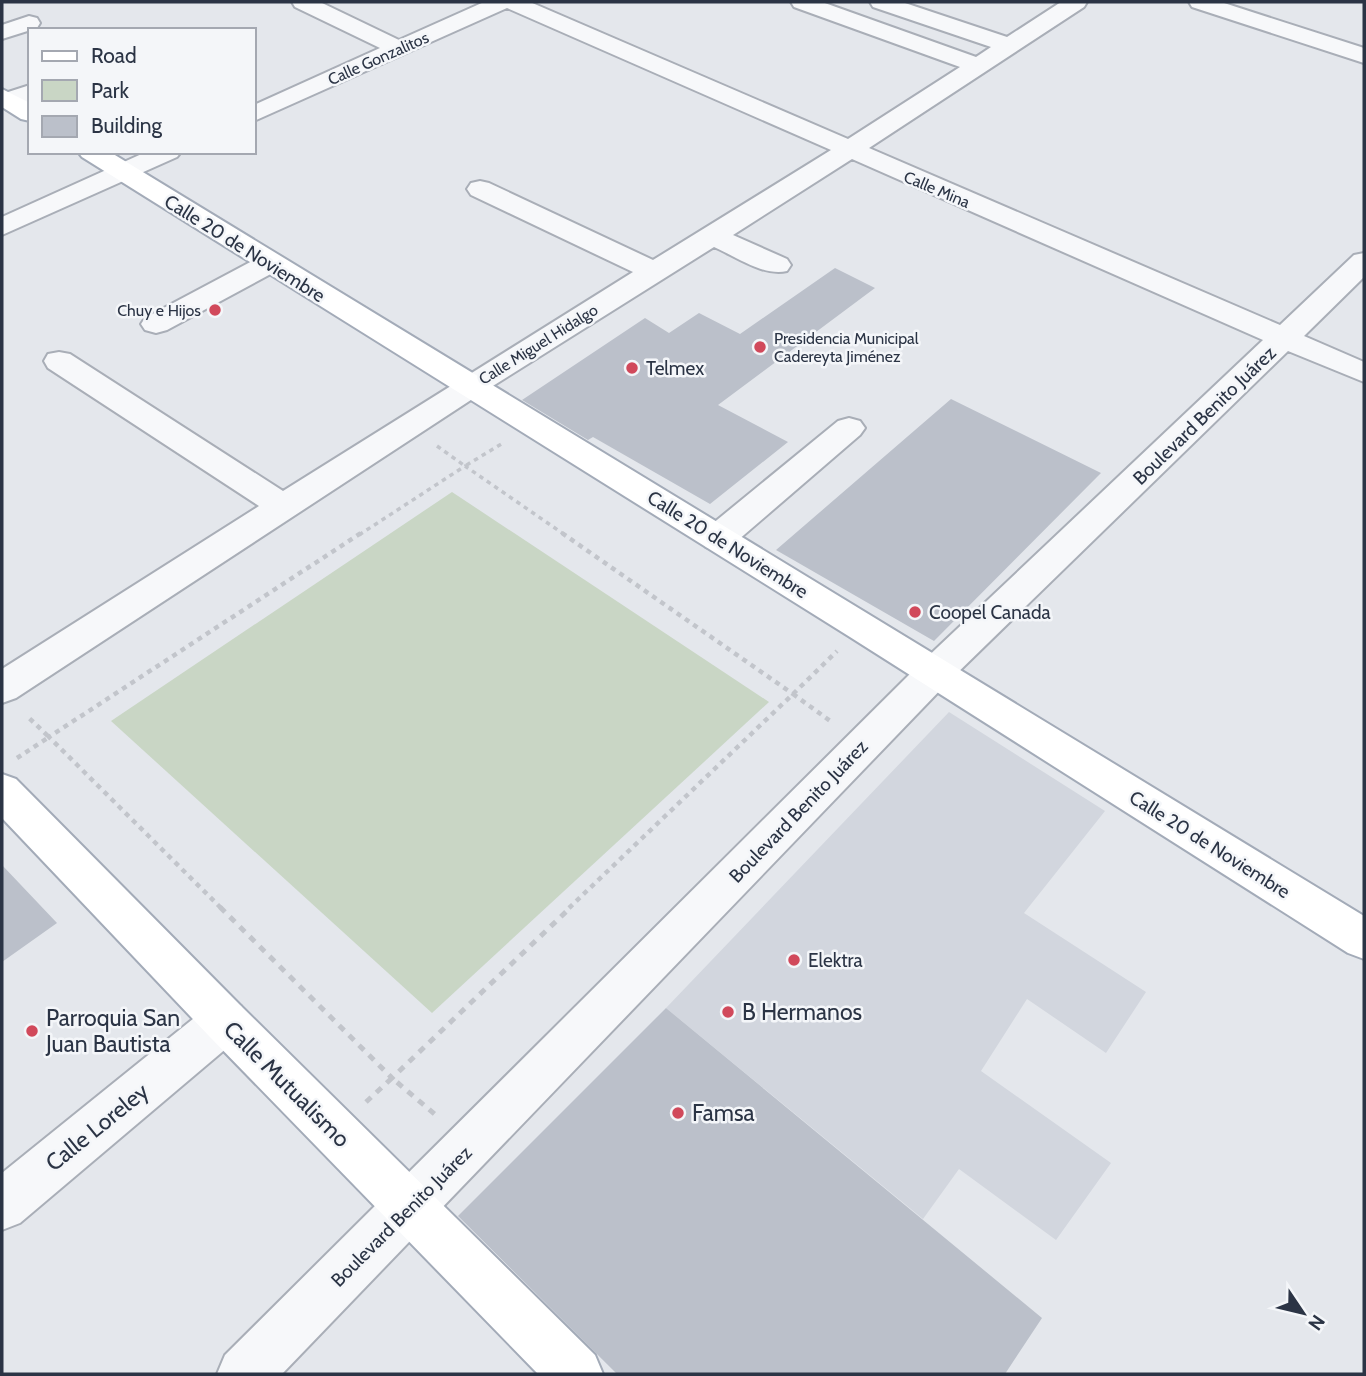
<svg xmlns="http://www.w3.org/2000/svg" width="1366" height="1376" font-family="Cabin,sans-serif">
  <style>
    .built { fill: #d2d6de }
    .green { fill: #c9d6c5 }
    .building { fill: #bbc0ca }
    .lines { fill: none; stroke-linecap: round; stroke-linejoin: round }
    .minor-casing { stroke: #a9aeb7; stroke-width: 4 }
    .major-casing { stroke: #a3abb8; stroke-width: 4 }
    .path-far2 { stroke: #c2c5cb; stroke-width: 3.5; stroke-dasharray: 4.5 4.5; stroke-linecap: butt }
    .path-far1 { stroke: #c2c5cb; stroke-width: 4.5; stroke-dasharray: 5 5; stroke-linecap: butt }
    .path { stroke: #c2c5cb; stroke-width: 5; stroke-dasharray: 7 7; stroke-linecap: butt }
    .minor { fill: #f7f8fa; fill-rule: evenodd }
    .major { fill: #fff; fill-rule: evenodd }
    .poi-dot { fill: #d1495b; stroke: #f4f6f9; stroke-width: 2.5 }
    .labels { text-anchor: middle; stroke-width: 5; stroke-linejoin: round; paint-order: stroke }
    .far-street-label { font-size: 16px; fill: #2b3445; stroke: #f4f6f9 }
    .far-poi-label { font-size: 16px; fill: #2b3445; stroke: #f4f6f9; text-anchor: end }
    .street-label { font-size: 19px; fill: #2b3445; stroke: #f4f6f9 }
    .poi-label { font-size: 19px; fill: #2b3445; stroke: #f4f6f9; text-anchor: start }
    .near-poi-label { font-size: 23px; fill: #2b3445; stroke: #f4f6f9; text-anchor: start }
    .near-street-label { font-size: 23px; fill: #2b3445; stroke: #f4f6f9 }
  </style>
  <rect width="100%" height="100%" fill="#e4e7ec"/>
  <path class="built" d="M949,712L1105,811L1024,913L1146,992L1106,1053L1027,999L981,1071L1111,1163L1056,1240L959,1169L923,1219L666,1008Z"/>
  <path class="green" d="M452,492L769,702L432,1013L111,721Z"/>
  <path class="building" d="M835,268L875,288L718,405L788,442L710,504L593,437L588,440L522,400L645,318L669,333L699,313L740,334Z
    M951,399L1101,473L934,641L776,550Z
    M2,865L57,923L2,962Z
    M666,1008L1042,1318L1005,1374H617L458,1216Z"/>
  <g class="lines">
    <g class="minor-casing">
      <path id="minor" d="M292,2H320L399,40L484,2H530L848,139L960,67L794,7L791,2H822L976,57L991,47L873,7L870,2H902L1007,37L1061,2H1087L1084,7L869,148L1280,325L1354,255L1364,253V277L1304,336L1364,362V382L1288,351L947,683L282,1374H217L225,1355L921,663L1263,340L852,159L733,235L787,259L791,265L787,271C764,277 735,256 714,247L480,394L16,698L2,703V669L259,506L48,368L44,361L48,354L59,352L70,354L283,491L633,272L471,195L467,189L471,183L480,181L489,183L653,260L831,150L507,8L254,121V105L380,48L295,7Z
        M1189,2H1221L1364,48V63L1192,7Z
        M29,16L37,18L40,23L37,28L2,39V25Z
        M30,85V101L9,107L2,106V94Z
        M146,152H181L177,157L2,235V217Z
        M270,254L280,257L284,263L280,269L167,330L156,333L145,330L141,324L145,318L260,257Z
        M849,418L860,421L865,428L860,435L730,547L718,550L706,547L701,538L706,529L838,421Z
        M225,1000L241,1006L248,1021L241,1036L20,1223L2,1230V1173L209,1006Z"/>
    </g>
    <g class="major-casing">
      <path id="major" d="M2,89L30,103V121L21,119L2,107Z
        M78,152H110L1364,916V959L1348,953L850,637L82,157Z
        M2,774L16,779L241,1006L595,1355L603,1374H538L209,1036L2,818Z"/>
    </g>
    <path class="path-far2" d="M437,446L465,466L503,443
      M359,535L465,466L565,535"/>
    <path class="path-far1" d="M562,533L793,694
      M793,694L833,723
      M793,694L837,651
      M17,758L49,737L27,716
      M221,908L49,737L361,533
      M569,908L793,694"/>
    <path class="path" d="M220,907L392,1078L571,907
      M366,1102L392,1078L438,1117"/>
    <use href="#minor" class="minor"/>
    <use href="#major" class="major"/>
  </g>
  <g class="poi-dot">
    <circle cx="215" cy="310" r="7"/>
    <circle cx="760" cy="347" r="7"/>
    <circle cx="632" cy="368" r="7"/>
    <circle cx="915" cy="612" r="7"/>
    <circle cx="794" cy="960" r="7"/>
    <circle cx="728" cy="1012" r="7"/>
    <circle cx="32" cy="1031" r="7"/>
    <circle cx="678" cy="1113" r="7"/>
  </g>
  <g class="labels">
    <g class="far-street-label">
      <text transform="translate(378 58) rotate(-24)" y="6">Calle Gonzalitos</text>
      <text transform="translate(937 189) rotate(23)" y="6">Calle Mina</text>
      <text transform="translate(538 344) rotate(-32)" y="6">Calle Miguel Hidalgo</text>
    </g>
    <g class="far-poi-label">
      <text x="201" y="316">Chuy e Hijos</text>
      <text x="774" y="344" text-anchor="start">Presidencia Municipal<tspan x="774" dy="18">Cadereyta Jiménez</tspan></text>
    </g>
    <g class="street-label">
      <text transform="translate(245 248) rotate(32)" y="7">Calle 20 de Noviembre</text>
      <text transform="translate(1204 415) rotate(-44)" y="7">Boulevard Benito Juárez</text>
      <text transform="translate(728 544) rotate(32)" y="7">Calle 20 de Noviembre</text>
      <text transform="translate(798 811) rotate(-46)" y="7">Boulevard Benito Juárez</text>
      <text transform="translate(1210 844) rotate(32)" y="7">Calle 20 de Noviembre</text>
      <text transform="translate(401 1216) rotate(-45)" y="7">Boulevard Benito Juárez</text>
    </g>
    <g class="poi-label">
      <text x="646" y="375">Telmex</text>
      <text x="929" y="619">Coopel Canada</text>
      <text x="808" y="967">Elektra</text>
    </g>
    <g class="near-poi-label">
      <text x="742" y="1020">B Hermanos</text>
      <text x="46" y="1026">Parroquia San<tspan x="46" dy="26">Juan Bautista</tspan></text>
      <text x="692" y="1121">Famsa</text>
    </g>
    <g class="near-street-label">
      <text transform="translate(287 1084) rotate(45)" y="8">Calle Mutualismo</text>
      <text transform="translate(97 1127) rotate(-39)" y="8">Calle Loreley</text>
    </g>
  </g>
  <rect width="1366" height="1376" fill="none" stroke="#2b3445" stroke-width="7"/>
  <rect x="28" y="28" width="228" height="126" fill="#f4f6f9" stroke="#a4a8b1" stroke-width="2"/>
  <rect x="42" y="51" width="35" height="10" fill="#ffffff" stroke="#a4a8b1" stroke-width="2"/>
  <text x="91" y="63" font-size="21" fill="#2b3445">Road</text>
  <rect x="42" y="80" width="35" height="21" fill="#c9d6c5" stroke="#a4a8b1" stroke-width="2"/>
  <text x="91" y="98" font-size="21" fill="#2b3445">Park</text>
  <rect x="42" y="116" width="35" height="21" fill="#bbc0ca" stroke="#a4a8b1" stroke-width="2"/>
  <text x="91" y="133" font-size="21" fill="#2b3445">Building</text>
  <g transform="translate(1303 1313) rotate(125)" stroke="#f4f6f9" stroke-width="5" paint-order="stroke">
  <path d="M0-5L12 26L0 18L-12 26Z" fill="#2b3445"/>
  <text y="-10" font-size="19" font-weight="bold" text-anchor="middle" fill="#2b3445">N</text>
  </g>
</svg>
